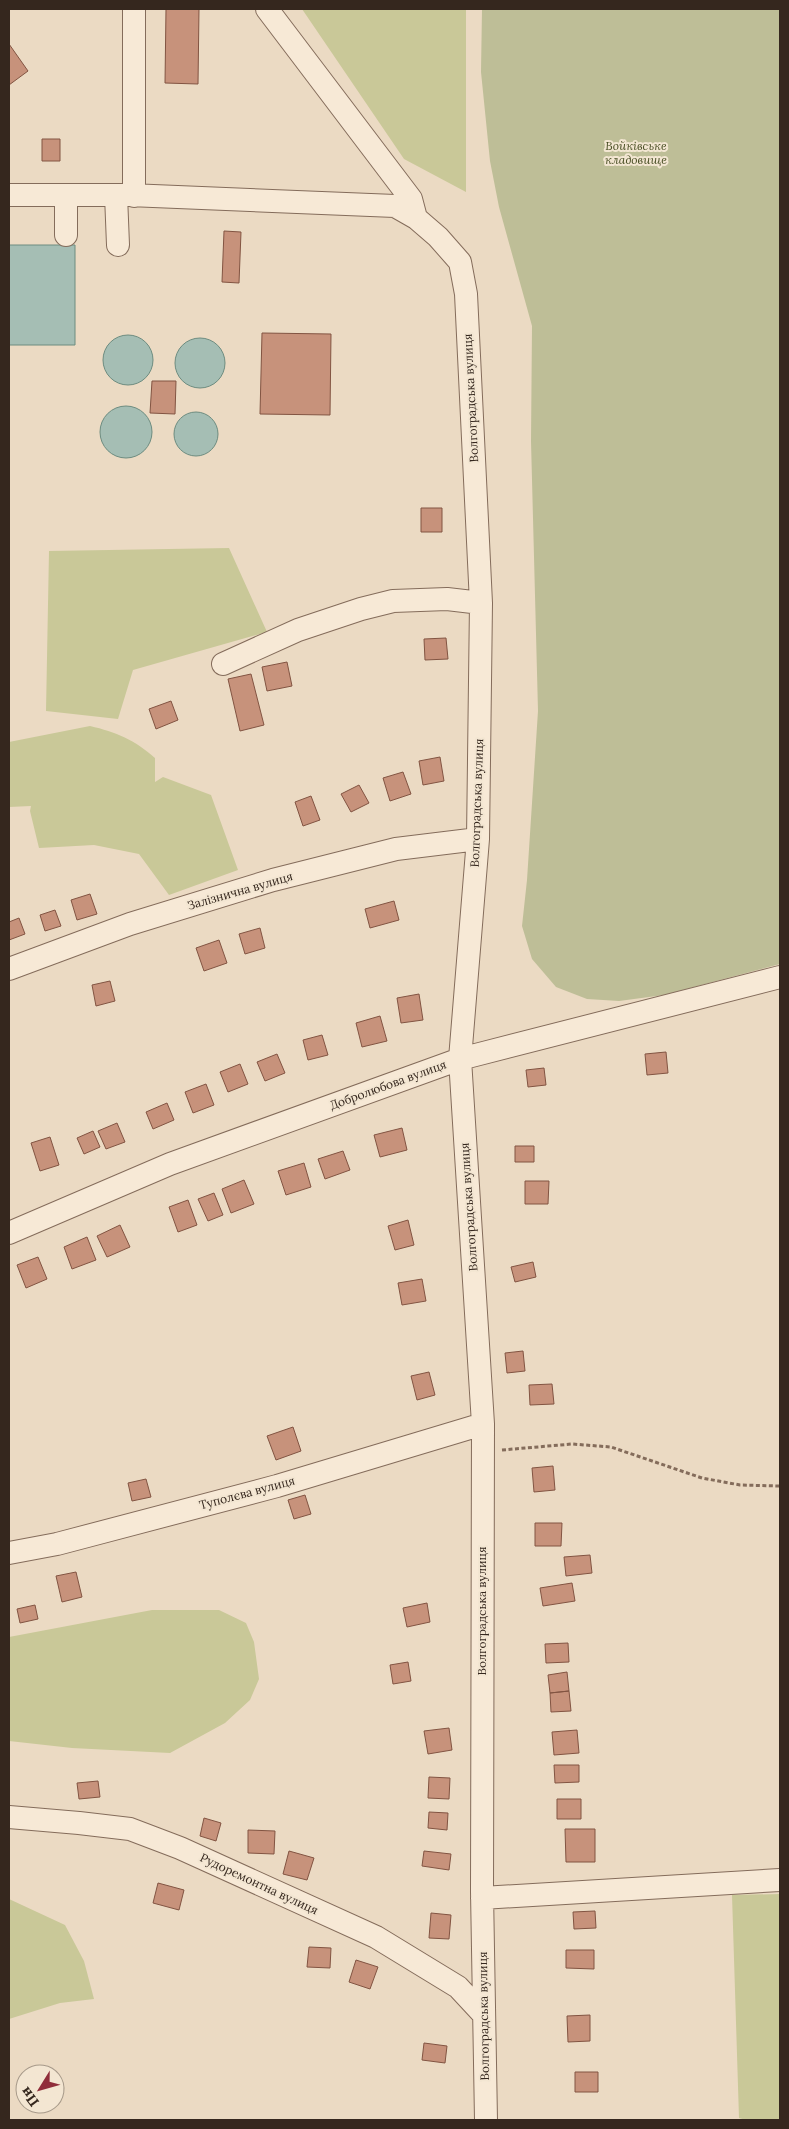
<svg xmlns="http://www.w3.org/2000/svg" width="789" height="2129" font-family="Lora,serif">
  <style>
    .green { fill: #c9c898 }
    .cemetery { fill: #bebe97 }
    .water { fill: #a5beb4; stroke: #6d8c80 }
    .building { fill: #c7927b; stroke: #825442 }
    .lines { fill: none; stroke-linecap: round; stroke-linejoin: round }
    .minor-casing { stroke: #846c5b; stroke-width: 24 }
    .path { stroke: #846c5b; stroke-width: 3; stroke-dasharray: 4 2.5; stroke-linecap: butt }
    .minor { stroke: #f7e9d6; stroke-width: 22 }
    .labels { text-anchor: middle; stroke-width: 4; stroke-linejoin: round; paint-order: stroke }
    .park-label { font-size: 12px; font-style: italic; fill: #4b5026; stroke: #f3e6d2 }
    .street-label { font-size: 12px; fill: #35271e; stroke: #f3e6d2 }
  </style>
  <rect width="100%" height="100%" fill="#ebdac3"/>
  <path class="green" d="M302,9H466V192L404,159Z
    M229,548L267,632L133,670L118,719L46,711L49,551Z
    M90,726C116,732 135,740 155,758V782L163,777L211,795L238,870L169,895L139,854L94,845L39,848L30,811L31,806L9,807V742Z
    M152,1610H219L246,1623L254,1642L259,1679L250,1700L225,1723L170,1753L72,1748L9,1741V1637Z
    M780,1894V2120H746L739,2118L732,1895Z
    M9,1899L65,1925L84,1961L94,1999L60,2003L9,2019Z"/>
  <path class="cemetery" d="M482,9H780V964L664,995L619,1001L587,999L556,987L532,959L522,926L527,880L538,711L531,441L532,326L499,207L490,161L481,72Z"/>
  <path class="water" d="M9,245H75V345H9Z
    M103 360a25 25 0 1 1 50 0a25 25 0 1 1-50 0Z
    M175 363a25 25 0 1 1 50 0a25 25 0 1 1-50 0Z
    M100 432a26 26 0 1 1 52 0a26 26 0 1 1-52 0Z
    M174 434a22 22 0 1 1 44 0a22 22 0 1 1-44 0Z"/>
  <path class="building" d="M166,9H199L198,84L165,83Z
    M9,44L28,71L9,85Z
    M42,139H60V161H42Z
    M224,231L241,232L239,283L222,282Z
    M262,333L331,334L330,415L260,414Z
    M152,381H176L175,414L150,413Z
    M421,508H442V532H421Z
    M446,638L448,659L425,660L424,639Z
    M287,662L292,686L267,691L262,667Z
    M251,674L264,725L240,731L228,679Z
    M171,701L178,720L156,729L149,709Z
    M440,757L444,781L423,785L419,761Z
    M403,772L411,794L390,801L383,778Z
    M359,785L369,803L351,812L341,794Z
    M311,796L320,820L303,826L295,802Z
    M90,894L97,914L77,920L71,900Z
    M394,901L399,920L370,928L365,909Z
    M55,910L61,926L45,931L40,915Z
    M19,918L25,934L9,940V922Z
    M260,928L265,948L245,954L239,934Z
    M219,940L227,963L204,971L196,948Z
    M110,981L115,1001L96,1006L92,985Z
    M419,994L423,1020L401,1023L397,998Z
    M380,1016L387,1041L362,1047L356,1023Z
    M322,1035L328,1055L308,1060L303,1040Z
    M666,1052L668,1073L647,1075L645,1054Z
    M277,1054L285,1073L265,1081L257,1062Z
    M240,1064L248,1084L228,1092L220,1072Z
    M544,1068L546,1085L528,1087L526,1070Z
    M206,1084L214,1105L193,1113L185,1092Z
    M167,1103L174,1120L153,1129L146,1112Z
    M117,1123L125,1142L106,1149L98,1131Z
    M402,1128L407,1150L380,1157L374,1135Z
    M93,1131L100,1147L84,1154L77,1138Z
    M50,1137L59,1165L40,1171L31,1143Z
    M515,1146H534V1162H515Z
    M343,1151L350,1170L325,1179L318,1159Z
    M304,1163L311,1187L286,1195L278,1171Z
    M244,1180L254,1204L231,1213L222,1189Z
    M525,1181H549L548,1204H525Z
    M214,1193L223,1215L208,1221L198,1199Z
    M188,1200L197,1225L178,1232L169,1207Z
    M408,1220L414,1245L395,1250L388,1226Z
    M120,1225L130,1247L107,1257L97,1236Z
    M87,1237L96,1260L72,1269L64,1247Z
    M38,1257L47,1279L26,1288L17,1265Z
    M533,1262L536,1277L515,1282L511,1267Z
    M422,1279L426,1301L402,1305L398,1283Z
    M523,1351L525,1371L507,1373L505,1353Z
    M429,1372L435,1395L417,1400L411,1376Z
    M552,1384L554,1404L530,1405L529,1385Z
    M293,1427L301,1451L276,1460L267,1436Z
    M553,1466L555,1490L534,1492L532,1468Z
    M146,1479L151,1497L132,1501L128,1483Z
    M305,1495L311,1514L294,1519L288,1500Z
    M535,1523H562L561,1546H535Z
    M590,1555L592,1573L566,1576L564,1557Z
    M76,1572L82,1597L62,1602L56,1576Z
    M572,1583L575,1601L543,1606L540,1588Z
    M427,1603L430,1622L407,1627L403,1608Z
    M35,1605L38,1619L20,1623L17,1609Z
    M568,1643L569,1662L546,1663L545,1644Z
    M408,1662L411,1681L393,1684L390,1665Z
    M567,1672L569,1691L550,1693L548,1675Z
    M569,1691L571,1711L551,1712L550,1693Z
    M449,1728L452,1750L428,1754L424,1731Z
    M577,1730L579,1753L554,1755L552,1732Z
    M554,1765H579V1782L555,1783Z
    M429,1777L450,1778L449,1799L428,1798Z
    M98,1781L100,1797L79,1799L77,1783Z
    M557,1799H581V1819H557Z
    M429,1812L448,1813L447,1830L428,1828Z
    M204,1818L221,1823L216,1841L200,1836Z
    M565,1829H595V1862H566Z
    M248,1830L275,1831L274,1854L248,1853Z
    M289,1851L314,1858L307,1880L283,1874Z
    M424,1851L451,1854L449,1870L422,1866Z
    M158,1883L184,1890L179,1910L153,1903Z
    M595,1911L596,1928L574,1929L573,1912Z
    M431,1913L451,1915L449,1939L429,1938Z
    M309,1947L331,1948L330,1968L307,1967Z
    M566,1950H594V1969L566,1968Z
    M356,1960L378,1967L370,1989L349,1982Z
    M590,2015V2041L568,2042L567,2016Z
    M424,2043L447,2046L445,2063L422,2060Z
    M575,2072H598V2092H575Z"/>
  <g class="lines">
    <g class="minor-casing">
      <path id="minor" d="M267,9L411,199L416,218
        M9,195H129L395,206L416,218L438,237L460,262L466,294L481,603L478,839L460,1059L483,1424L482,1892L486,2120
        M66,195V235
        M116,195L118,245
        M134,196V9
        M223,664L298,630L361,609L393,601L447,599L481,603
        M9,969L130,924L273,880L396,849L478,839
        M9,1233L170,1164L460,1059L780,977
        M9,1553L57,1544L277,1486L483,1424
        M9,1817L79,1823L130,1829L180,1848L376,1937L458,1987L484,2015
        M482,1898L780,1880"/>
    </g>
    <path class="path" d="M502,1450L572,1444L611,1447L702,1478L740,1485L780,1486"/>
    <use href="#minor" class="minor"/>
  </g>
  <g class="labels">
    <g class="park-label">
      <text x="636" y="150">Войківське<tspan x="636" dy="14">кладовище</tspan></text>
    </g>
    <g class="street-label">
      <text transform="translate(471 398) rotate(-93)" y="4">Волгоградська вулиця</text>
      <text transform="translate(477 803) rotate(-88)" y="4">Волгоградська вулиця</text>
      <text transform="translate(240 891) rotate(-16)" y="4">Залізнична вулиця</text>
      <text transform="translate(388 1085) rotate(-20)" y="4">Добролюбова вулиця</text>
      <text transform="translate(469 1207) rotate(-94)" y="4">Волгоградська вулиця</text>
      <text transform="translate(247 1493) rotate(-15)" y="4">Туполєва вулиця</text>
      <text transform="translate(482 1611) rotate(-90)" y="4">Волгоградська вулиця</text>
      <text transform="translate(259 1884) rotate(25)" y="4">Рудоремонтна вулиця</text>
      <text transform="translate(484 2016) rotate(-91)" y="4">Волгоградська вулиця</text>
    </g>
  </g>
  <rect width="789" height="2129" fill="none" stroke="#35271e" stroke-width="20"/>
  <g transform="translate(40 2089) rotate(233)"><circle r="24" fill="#f3e6d2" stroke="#a79a8a"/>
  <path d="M0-4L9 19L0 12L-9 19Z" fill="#902e3b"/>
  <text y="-8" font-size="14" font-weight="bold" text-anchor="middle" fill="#35271e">Пн</text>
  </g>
</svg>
